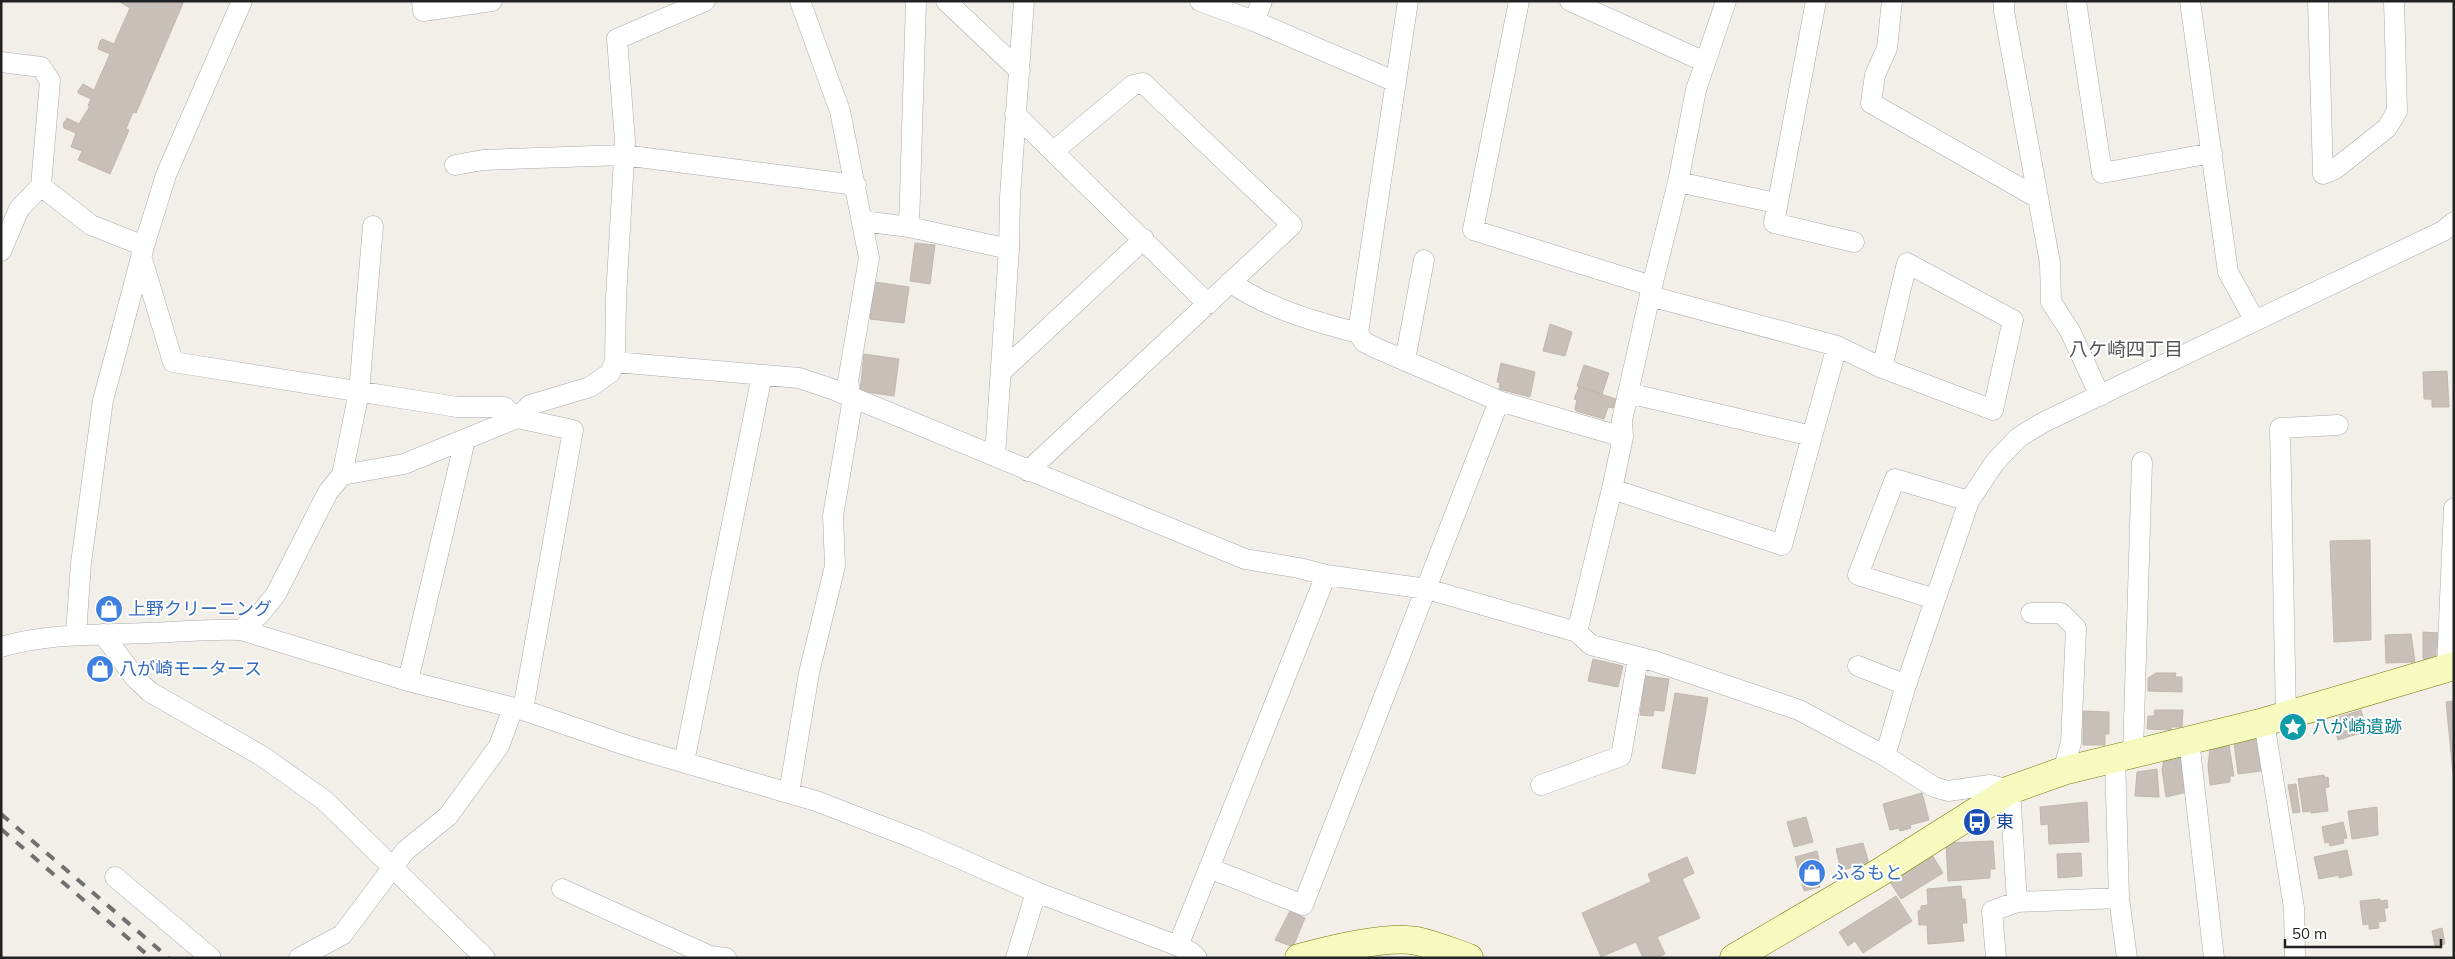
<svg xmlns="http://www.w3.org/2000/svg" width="2455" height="959" font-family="Mulish,'Noto Sans JP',sans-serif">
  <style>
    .building { fill: #c7bfb8; stroke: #c4b6ab }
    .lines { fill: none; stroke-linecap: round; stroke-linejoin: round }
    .street-casing { stroke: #a9a9a9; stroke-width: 21 }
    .secondary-casing { stroke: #707d05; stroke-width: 29 }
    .street { stroke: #fff; stroke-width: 20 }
    .secondary { stroke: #f7fabf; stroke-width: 28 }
    .rail { stroke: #707070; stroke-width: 4; stroke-dasharray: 10 10; stroke-linecap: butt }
    .labels { text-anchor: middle; stroke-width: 4; stroke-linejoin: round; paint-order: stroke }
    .shop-label { font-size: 18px; fill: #366cbe; stroke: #fff; text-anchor: start }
    .culture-label { font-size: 18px; fill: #0d838f; stroke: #fff; text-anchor: start }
    .transit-label { font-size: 18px; fill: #164399; stroke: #fff; text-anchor: start }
    .neighbourhood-label { font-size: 19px; fill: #555; stroke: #fff }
  </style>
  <rect width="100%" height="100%" fill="#f2efe9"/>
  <path class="building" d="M118,1H184L136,113L133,112L126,129L129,130L110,174L78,160L82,151L71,147L76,133L64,128L63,124L67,118L79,124L90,106H88L91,99L78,93V91L83,84L94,90L110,54L98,49L100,41L102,39L114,44L130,8Z
    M915,243L935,245L930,284L910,281Z
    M875,282L909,287L904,323L870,319Z
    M1550,324L1572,332L1565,356L1543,351Z
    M864,354L899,359L894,396L860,391Z
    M1501,363L1535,372L1530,397L1499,389L1500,383L1497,382Z
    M1584,365L1609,373L1602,394L1577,386Z
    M2447,371L2449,407H2432V399H2424L2423,372Z
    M1579,387L1616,399L1613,408L1608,407L1604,419L1576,411L1575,408L1577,400L1574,399Z
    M2370,540L2371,640L2334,642L2330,541Z
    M2423,632L2441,633V648H2436V659H2423Z
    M2411,634L2415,662L2386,663L2385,635Z
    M1593,659L1623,666L1618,687L1588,681Z
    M2156,673H2176L2175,677H2182V692L2148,691V678Z
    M1645,676L1669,679L1664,711L1654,710L1653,716L1640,715Z
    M1675,693L1708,698L1695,774L1662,768Z
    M2454,701V773H2453L2446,702Z
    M2155,710H2183L2182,727H2171V730L2147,729L2148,716H2154Z
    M2361,710L2367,731L2338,740L2334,726L2338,724L2336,718Z
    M2083,711L2109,712V734H2105V745H2083Z
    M2257,739L2261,771L2238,774L2234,743Z
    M2229,745L2234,776H2230V782L2210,785L2208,765L2210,748Z
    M2180,757L2184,761L2187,792L2166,797L2162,769L2164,759Z
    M2157,769L2159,797L2135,796L2137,772Z
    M2324,775L2325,778L2328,777L2329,787L2325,788L2328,811L2311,813V811L2303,812L2298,779Z
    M2296,784L2300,812L2293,813L2288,785Z
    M1922,793L1929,820L1910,825L1911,828L1900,831L1899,828L1890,830L1883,804Z
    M2087,802L2089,842L2049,844L2048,824L2041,825L2040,807Z
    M2377,807L2378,835L2352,839L2348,811Z
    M1806,817L1813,842L1794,847L1787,822Z
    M2343,822L2347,838L2343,839L2344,843L2330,846L2329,842L2325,843L2322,827Z
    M1993,841L1995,869H1990V878L1948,881L1946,843Z
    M1863,843L1869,864L1841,870L1836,849Z
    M2347,850L2352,875L2339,878V875L2319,879L2314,857Z
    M1817,851L1821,868L1815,870L1820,887L1804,891L1795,857Z
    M1931,853L1943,873L1901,899L1888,879Z
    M2081,853L2082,876L2058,878L2057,854Z
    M1687,857L1694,873L1682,879L1700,918L1657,937L1665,954L1656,958H1643L1636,942L1601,957L1582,913L1651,882L1648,874Z
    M1961,886L1962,899H1965L1967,923H1962L1964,941L1928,944L1927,925H1919L1918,911L1921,910V906L1928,905L1927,889Z
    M1896,896L1912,921L1863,953L1855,941L1848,946L1839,932Z
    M2380,899V901L2387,900L2388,908H2384L2386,921L2378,922L2379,928L2369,929V924L2363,925L2360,901Z
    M1290,911L1305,918L1293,947L1275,940Z
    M2442,928L2445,944L2435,946L2432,931Z"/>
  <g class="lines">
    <g class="street-casing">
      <path id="street" d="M422,1L423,11L492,1
        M946,1L1020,71
        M1200,1L1254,21L1396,82
        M1519,1L1473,230L1652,286
        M1570,1L1705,62
        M1816,1L1774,223L1854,242
        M1892,1L1887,48L1875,75L1871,103L2038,198
        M2004,1V11L2050,263L2051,302L2070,331L2100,396
        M2076,1L2102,173L2212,153
        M2190,1L2228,272L2255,321
        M2318,1L2323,174L2335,169L2387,128L2397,111L2394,1
        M1254,21L1262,1
        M1,62L41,67L50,81L41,186L91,225L144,246
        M1015,114L1208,304
        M455,165L483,160L623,155L856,185
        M1678,182L1776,203
        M863,221L909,227L1009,249
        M909,227L916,1
        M1,251L19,209L41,186
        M142,259L173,362L457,407H504L517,418L573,430L523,710
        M1230,282C1269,309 1313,321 1358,333L1364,342L1376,348L1499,401L1623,437
        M1650,296L1837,346L1882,368L1993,410L2013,320L1907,263L1882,368
        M1358,333L1408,1
        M1405,360L1424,260
        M615,362L799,378L832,389L1245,559L1299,568L1326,575
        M1001,372L1144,239
        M1628,393L1812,436
        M995,456L1009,249L1010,197L1024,1
        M1028,471L1292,225L1143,83L1133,85L1055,150
        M342,475L404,464L517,418L530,405L590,387L610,373L615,362L616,298L625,141L617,39L705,1
        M1612,489L1782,545L1837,346
        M1935,599L1858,575L1895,479L1969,501
        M2031,613H2061L2076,628L2071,743L2063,771
        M241,630L408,681L523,710L631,747L816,801L915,839L1036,892L1178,946L1191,952L1197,958
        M1577,632L1612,489L1623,437L1622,420L1652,286L1678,182L1696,90L1726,1
        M76,634L81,563L103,400L120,337L144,246L166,175L242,1
        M103,634L136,679L150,692L262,756L324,800L485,958
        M1,647C48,633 97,635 146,633C179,632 207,629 241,630L260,614L276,594L328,492L342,475L359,392L373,226
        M1858,666L1906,685
        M2447,668L2454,508
        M408,681L465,440
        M2286,715L2280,428L2338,425
        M2264,722L2294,908L2295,958
        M2189,740L2214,958
        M2133,753L2142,462
        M1885,756L1906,685L1969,501L1995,462L2019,437L2044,422L2443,231L2454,222
        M2115,757L2119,898L2127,958
        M684,762L762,375
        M1541,785L1621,756L1638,658
        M789,793L809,673L835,566L833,516L852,404L848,381L869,258L840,111L800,1
        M1209,868L1303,905L1499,401
        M115,877L211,958
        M562,889L710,956L726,958
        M1178,946L1326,575L1427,589L1577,632L1591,645L1654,661L1799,710L1885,756L1934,787L1948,791L1990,785L2010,790L2017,902
        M299,958L342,935L405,851L448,816L499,746L513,708
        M1016,958L1036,892
        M1996,958L1992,911L2017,902L2119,898"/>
    </g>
    <g class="secondary-casing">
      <path id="secondary" d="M1299,958C1329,950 1387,935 1417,941C1435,945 1452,952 1469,958
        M1734,958L1877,874L2010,790L2063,771L2264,722L2454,666"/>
    </g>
    <use href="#street" class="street"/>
    <use href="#secondary" class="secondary"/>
    <path class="rail" d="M1,814L169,958
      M1,829L151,958"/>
  </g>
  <defs>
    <g id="shop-disc" transform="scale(1.4375)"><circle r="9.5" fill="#3f7fe0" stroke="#fff"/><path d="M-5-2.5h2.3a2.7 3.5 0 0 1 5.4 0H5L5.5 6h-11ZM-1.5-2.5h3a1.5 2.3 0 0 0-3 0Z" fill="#fff"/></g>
    <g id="sight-disc" transform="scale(1.4375)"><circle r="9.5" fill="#0f9aa8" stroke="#fff"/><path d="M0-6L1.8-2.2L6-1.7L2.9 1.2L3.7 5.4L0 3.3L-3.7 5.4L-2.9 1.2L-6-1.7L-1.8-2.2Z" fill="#fff"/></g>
    <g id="bus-disc" transform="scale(1.4375)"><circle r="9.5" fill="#1a4fb4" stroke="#fff"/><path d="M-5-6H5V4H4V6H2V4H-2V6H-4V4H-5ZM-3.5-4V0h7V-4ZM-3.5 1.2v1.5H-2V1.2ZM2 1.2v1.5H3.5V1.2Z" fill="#fff"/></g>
  </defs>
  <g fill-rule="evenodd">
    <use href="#shop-disc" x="109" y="609"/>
    <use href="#shop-disc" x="100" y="669"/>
    <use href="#sight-disc" x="2293" y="727"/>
    <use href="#bus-disc" x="1977" y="822"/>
    <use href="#shop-disc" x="1812" y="873"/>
  </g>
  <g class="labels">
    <g class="shop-label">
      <text x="128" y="615">上野クリーニング</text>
      <text x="119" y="675">八が崎モータース</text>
      <text x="1831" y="879">ふるもと</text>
    </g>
    <g class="culture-label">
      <text x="2312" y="733">八が崎遺跡</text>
    </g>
    <g class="transit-label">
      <text x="1996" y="828">東</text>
    </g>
    <g class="neighbourhood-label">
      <text x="2126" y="356">八ケ崎四丁目</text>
    </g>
  </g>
  <rect width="2455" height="959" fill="none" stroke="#222222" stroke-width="5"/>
  <path d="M2285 939v8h156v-8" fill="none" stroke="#222222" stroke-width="2.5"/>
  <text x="2292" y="939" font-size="15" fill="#222222" stroke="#ffffff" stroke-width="4" paint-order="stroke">50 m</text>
</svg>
